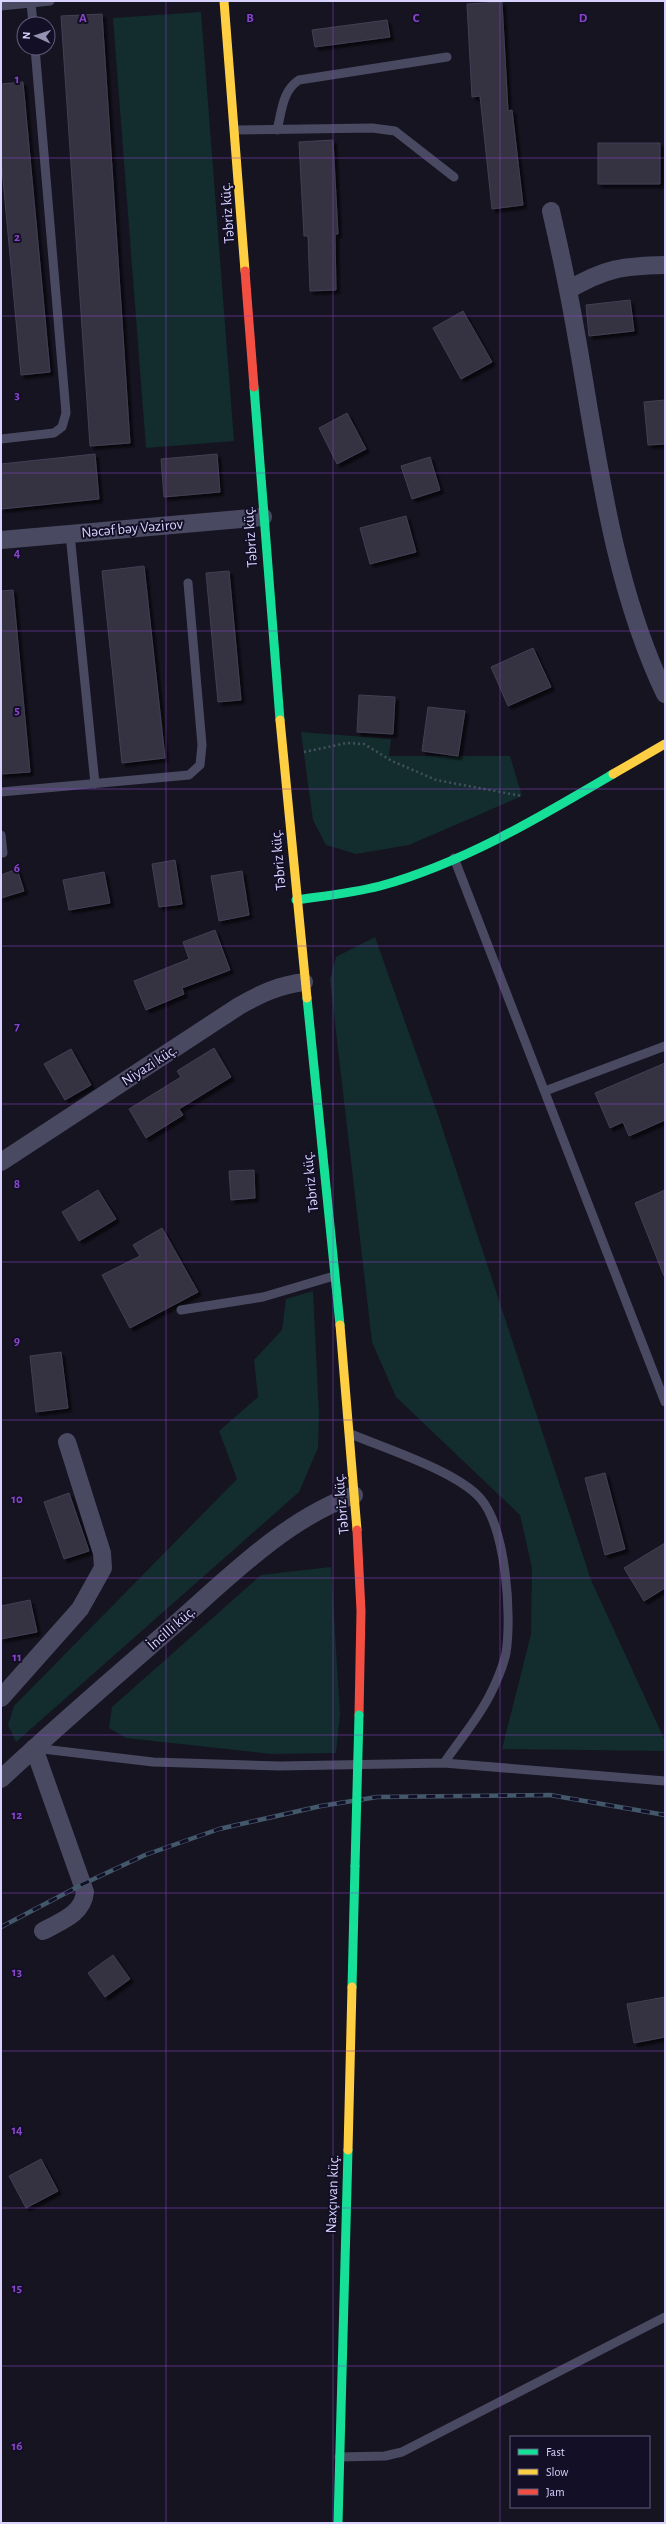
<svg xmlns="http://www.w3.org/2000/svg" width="666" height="2524" font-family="'Alegreya Sans',sans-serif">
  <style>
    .green { fill: #132c2d }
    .building { fill: #343243; stroke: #433f54; filter: url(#shadow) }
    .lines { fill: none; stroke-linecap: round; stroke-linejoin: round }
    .path { stroke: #44505f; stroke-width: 2.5; stroke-dasharray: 2 3; stroke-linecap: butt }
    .lane { stroke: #4a4962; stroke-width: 9 }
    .street { stroke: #4a4962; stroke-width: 18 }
    .fast { stroke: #16e098; stroke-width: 9 }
    .slow { stroke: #ffcf43; stroke-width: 9 }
    .jam { stroke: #f24e42; stroke-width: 9 }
    .rail-casing { stroke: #43596b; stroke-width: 4.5 }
    .rail { stroke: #130f26; stroke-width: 3; stroke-dasharray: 9; stroke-linecap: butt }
    .fast-bridge { stroke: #16e098; stroke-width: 9 }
    .grid { fill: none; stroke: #8945c9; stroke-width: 1; stroke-opacity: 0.55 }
    .labels { text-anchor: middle; stroke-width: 4; stroke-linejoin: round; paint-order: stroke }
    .street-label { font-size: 15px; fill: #d9d4ff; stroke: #130f26 }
    .grid-label { font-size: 13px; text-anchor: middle; font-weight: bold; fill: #8945c9; stroke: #130f26; stroke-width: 4; stroke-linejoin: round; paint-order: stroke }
  </style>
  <defs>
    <filter id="shadow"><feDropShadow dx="3.5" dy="3.5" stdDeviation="1" flood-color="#0009"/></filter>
  </defs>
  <rect width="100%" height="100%" fill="#161421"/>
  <path class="green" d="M201,12L234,441L146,448L113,18Z
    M301,732L391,739L389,756H510L522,796L409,845L356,854L326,845L313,820Z
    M375,937L438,1115L591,1580L665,1741V1751L502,1749L531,1634L532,1568L520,1515L396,1397L372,1342L330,980L336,957Z
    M313,1291L319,1415L318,1448L299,1492L16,1742L8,1725L14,1706L237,1479L219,1431L258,1397L254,1360L282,1330L286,1299Z
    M331,1567L340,1714L336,1753L271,1754L126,1738L109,1728L112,1707L261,1575Z"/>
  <path class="building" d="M502,2L508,111L512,110L523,205L492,209L480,96L472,97L467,4Z
    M102,14L130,443L90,446L61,16Z
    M387,20L390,37L315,47L312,30Z
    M23,82L50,372L21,375L1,158V84Z
    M333,140L338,234H335L336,290L310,291L308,236H304L299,142Z
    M598,143H660V184H598Z
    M630,300L634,331L589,336L586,305Z
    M463,311L492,362L461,379L433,328Z
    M665,400V444L648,445L644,402Z
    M347,413L366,449L337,464L319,428Z
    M95,454L99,499L1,509V464Z
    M217,454L220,492L164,497L161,459Z
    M430,457L440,490L412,499L401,466Z
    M406,516L416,552L370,564L360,528Z
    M144,566L165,758L122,763L102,571Z
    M229,571L241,700L218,702L206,573Z
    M13,590L30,772L1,774V591Z
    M533,648L551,687L508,706L491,667Z
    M359,695L395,697L393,734L357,732Z
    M428,707L465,711L458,756L422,751Z
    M175,860L182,904L159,907L152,864Z
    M17,869L24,891L1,898V875Z
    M242,871L249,915L219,921L211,876Z
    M104,872L110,903L69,910L63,880Z
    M215,930L230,970L182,988L184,994L146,1010L134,981L189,959L183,942Z
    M214,1048L231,1077L179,1109L183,1115L146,1138L129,1109L181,1077L177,1071Z
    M71,1049L91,1085L65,1100L44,1064Z
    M665,1063V1120L629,1136L623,1122L610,1128L595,1093Z
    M254,1170L255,1198L231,1200L229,1171Z
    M98,1190L116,1219L79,1241L62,1212Z
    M665,1190V1276H664L635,1203Z
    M162,1228L198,1292L130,1328L102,1275L140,1256L133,1245Z
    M61,1352L68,1408L36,1412L30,1356Z
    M605,1473L625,1549L605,1555L585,1478Z
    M69,1493L89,1551L64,1559L44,1502Z
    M665,1543V1588L644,1601L624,1568Z
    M30,1600L37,1632L1,1639V1606Z
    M113,1955L130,1979L105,1997L88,1973Z
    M665,1997V2037L634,2043L627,2004Z
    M41,2159L58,2191L26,2208L9,2176Z"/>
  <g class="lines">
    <path class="path" d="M304,752L347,743L364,744L392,761L436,780L522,796"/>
    <path class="lane" d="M31,3L33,24
      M1,6L50,1
      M235,130L372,128L395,131L454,177
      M277,130C282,111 282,91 299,80L447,57
      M1,439L54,433L62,427L66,413L35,48
      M70,534L95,784
      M1,792L189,775L200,765L202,745L188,583
      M1,835L3,853
      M454,858L665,1402
      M545,1091L665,1046
      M181,1310L263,1297L334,1276
      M34,1748L153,1762L280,1766L444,1763C462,1737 484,1711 496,1682C500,1673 504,1662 506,1653C512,1615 506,1527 480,1498C456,1471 386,1449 351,1434
      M444,1763L665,1781
      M339,2457L385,2456L402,2452L665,2317"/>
    <path class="street" d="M551,211C557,237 563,264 568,290C595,426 605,567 665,694
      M568,290C606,268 622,266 665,265
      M1,540L263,517
      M1,1162L239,1006C260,994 279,985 304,982
      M1,1698L80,1609L103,1568L102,1553L67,1442
      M34,1748L85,1892C83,1914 61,1921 43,1931
      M1,1779C56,1727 114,1678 171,1628C226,1580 285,1519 354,1495"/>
    <path class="fast" d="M254,387L280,720
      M296,900C324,896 353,893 380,886C463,863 540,817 613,774
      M307,998L340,1325
      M352,1987L355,1866
      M338,2523L348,2150"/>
    <path class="slow" d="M224,1L245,271
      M280,720L307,998
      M613,774L665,744
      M340,1325L357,1530
      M348,2150L352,1987"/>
    <path class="jam" d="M245,271L254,387
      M357,1530L361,1611L359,1715"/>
    <g class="rail-casing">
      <path id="rail" d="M1,1927L83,1884L145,1855L219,1829L321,1806L377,1797L550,1795L665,1815"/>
    </g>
    <use href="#rail" class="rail"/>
    <path class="fast-bridge" d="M355,1866L359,1715"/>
  </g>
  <path class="grid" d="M166,1V2523M333,1V2523M500,1V2523M1,158H665M1,316H665M1,473H665M1,631H665M1,789H665M1,946H665M1,1104H665M1,1262H665M1,1420H665M1,1578H665M1,1735H665M1,1893H665M1,2051H665M1,2208H665M1,2366H665"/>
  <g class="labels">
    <g class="street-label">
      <text transform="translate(227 213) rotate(-94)" y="5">Təbriz küç.</text>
      <text transform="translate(132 528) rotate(-5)" y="5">Nəcəf bəy Vəzirov</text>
      <text transform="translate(250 537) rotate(-94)" y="5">Təbriz küç.</text>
      <text transform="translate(278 860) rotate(-95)" y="5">Təbriz küç.</text>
      <text transform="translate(149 1065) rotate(-33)" y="5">Niyazi küç.</text>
      <text transform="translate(310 1182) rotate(-96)" y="5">Təbriz küç.</text>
      <text transform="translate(341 1504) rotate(-95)" y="5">Təbriz küç.</text>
      <text transform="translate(171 1628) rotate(-41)" y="5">İncilli küç.</text>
      <text transform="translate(332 2194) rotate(-88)" y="5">Naxçıvan küç.</text>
    </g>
  </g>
  <g class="grid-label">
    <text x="83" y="22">A</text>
    <text x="250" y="22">B</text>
    <text x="416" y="22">C</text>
    <text x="583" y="22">D</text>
    <text x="17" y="83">1</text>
    <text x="17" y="241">2</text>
    <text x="17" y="399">3</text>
    <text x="17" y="557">4</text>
    <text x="17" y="714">5</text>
    <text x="17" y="872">6</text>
    <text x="17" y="1030">7</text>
    <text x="17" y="1188">8</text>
    <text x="17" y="1345">9</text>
    <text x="17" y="1503">10</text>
    <text x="17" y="1661">11</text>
    <text x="17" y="1819">12</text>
    <text x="17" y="1976">13</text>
    <text x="17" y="2134">14</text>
    <text x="17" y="2292">15</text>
    <text x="17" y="2450">16</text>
  </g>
  <rect width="666" height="2524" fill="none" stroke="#d9d4ff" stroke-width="4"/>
  <rect x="510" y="2436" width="140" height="72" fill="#130f26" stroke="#625e7d"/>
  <rect x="518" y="2449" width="20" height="6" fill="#16e098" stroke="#625e7d"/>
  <text x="546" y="2456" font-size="12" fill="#d9d4ff">Fast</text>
  <rect x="518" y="2469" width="20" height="6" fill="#ffcf43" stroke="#625e7d"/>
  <text x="546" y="2476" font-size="12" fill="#d9d4ff">Slow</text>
  <rect x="518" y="2489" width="20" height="6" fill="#f24e42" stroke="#625e7d"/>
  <text x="546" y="2496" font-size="12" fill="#d9d4ff">Jam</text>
  <g transform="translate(36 36) rotate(273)"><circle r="19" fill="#130f26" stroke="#625e7d"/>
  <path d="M0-3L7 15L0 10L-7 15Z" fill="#9591b1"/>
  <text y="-6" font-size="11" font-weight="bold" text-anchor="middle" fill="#d9d4ff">N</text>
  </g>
</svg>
